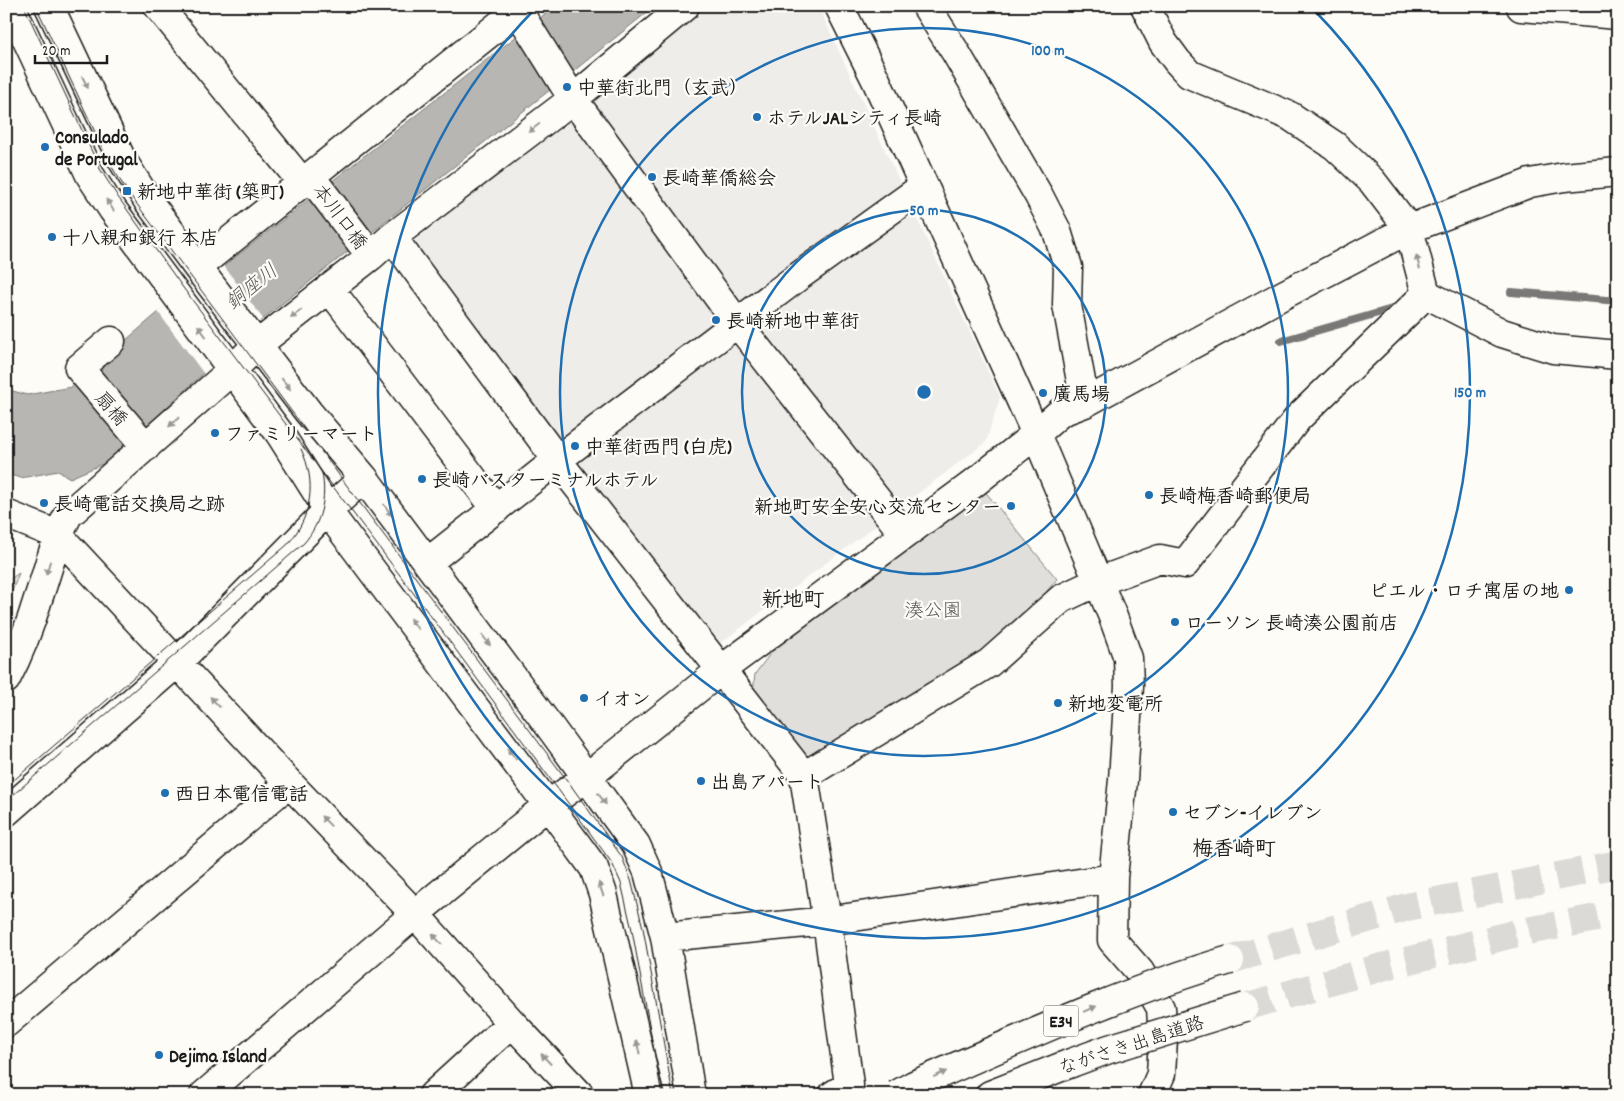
<svg xmlns="http://www.w3.org/2000/svg" width="1624" height="1101" font-family="Dekko,'Klee One',sans-serif">
  <style>
    .built { fill: #eeede9 }
    .green { fill: #e0dfdb; stroke: #7e7e7c }
    .water { fill: #b7b6b2; stroke: #797876 }
    .pier { fill: #fdfcf7 }
    .lines { fill: none; stroke-linecap: round; stroke-linejoin: round }
    .stream { stroke: #797876; stroke-width: 8 }
    .highway-tunnel { stroke: #dbdad6; stroke-width: 28; stroke-dasharray: 28 14; stroke-linecap: butt }
    .minor-casing { stroke: #1c1c1c; stroke-width: 31 }
    .highway-casing { stroke: #1c1c1c; stroke-width: 31 }
    .minor { stroke: #fdfcf7; stroke-width: 28 }
    .highway { stroke: #fdfcf7; stroke-width: 28 }
    .tram { stroke: #1c1c1c; stroke-width: 1 }
    .highway-bridge-casing { stroke: #1c1c1c; stroke-width: 31; stroke-linecap: butt }
    .highway-bridge { stroke: #fdfcf7; stroke-width: 28 }
    .oneway { fill: #989794 }
    .ring { fill: none; stroke: #1f6fb2; stroke-width: 2.5 }
    .poi-dot { fill: #1f6fb2; stroke: #fdfcf7; stroke-width: 2 }
    .labels { text-anchor: middle; stroke-width: 4.5; stroke-linejoin: round; paint-order: stroke }
    .shield { fill: #fdfcf7; stroke: #605f5e; stroke-width: 1 }
    .shield-label { font-size: 18px; font-weight: bold; fill: #1c1c1c }
    .poi-label { font-size: 19px; font-weight: bold; fill: #1c1c1c; stroke: #fdfcf7; text-anchor: start }
    .street-label { font-size: 19px; fill: #1c1c1c; stroke: #fdfcf7 }
    .park-label { font-size: 19px; fill: #575655; stroke: #fdfcf7 }
    .water-label { font-size: 20px; font-style: italic; fill: #5a5a58; stroke: #fdfcf7 }
    .quarter-label { font-size: 21px; font-weight: bold; fill: #1c1c1c; stroke: #fdfcf7 }
    .centre { fill: #1f6fb2; stroke: #fdfcf7; stroke-width: 2.5 }
    .ring-label { font-size: 15px; text-anchor: middle; font-weight: bold; fill: #1f6fb2; stroke: #fdfcf7; stroke-width: 4.5; stroke-linejoin: round; paint-order: stroke }
  </style>
  <rect width="100%" height="100%" fill="#fdfcf7"/>
  <filter id="ink" filterUnits="userSpaceOnUse"><feTurbulence type="fractalNoise" baseFrequency=".02" numOctaves="2"/><feDisplacementMap in="SourceGraphic" scale="10" xChannelSelector="R" yChannelSelector="G"/><feConvolveMatrix kernelMatrix="1 2 1 2 8 2 1 2 1" color-interpolation-filters="sRGB"/></filter>
  <g filter="url(#ink)">
    <path class="built" d="M709,6H818L1000,397L986,442L714,648L410,242L524,155Z"/>
    <path class="green" d="M983,489L1057,579L1038,602L974,660L811,761L753,692L755,674L773,650Z
      M19,573L6,607V582Z"/>
    <path class="water" d="M555,6H655L263,319L107,462L70,478L58,471L21,478L6,474V389L27,395L71,387L194,282L224,266Z"/>
    <path class="pier" d="M224,266L263,319L204,374L158,312L184,289Z"/>
    <g class="lines">
      <path class="stream" d="M1511,292L1618,301
        M1281,341L1399,307"/>
      <path class="highway-tunnel" d="M1230,960L1407,907L1618,864
        M1245,1007L1382,967L1517,933L1618,914"/>
      <g class="minor-casing">
        <path id="minor" d="M11,6L90,175L113,210L280,434L335,521L548,805L594,868L603,894L649,1095
          M49,6L121,158L148,201L197,267L309,413L364,478L550,727L636,845L648,872L665,937L691,1095
          M158,6L302,182
          M515,6L573,99L738,324L904,534
          M839,6L876,80L1036,434L1113,617L1128,658L1129,686L1123,780L1113,878L1112,940L1140,972L1161,1008L1163,1039L1161,1074L1152,1095
          M926,6L956,53L1039,196L1057,231L1068,267L1067,305L1085,403
          M1145,6L1163,42L1177,61L1189,74L1290,116L1335,146L1372,181L1409,229L1426,294
          M1521,7L1618,15
          M310,176L371,256
          M392,237L557,460L804,776L827,921L849,1085L833,1095
          M197,267L523,6
          M329,288L496,509
          M1426,294L1502,333L1553,349L1618,355
          M111,341L79,368L146,447
          M6,514L58,535L289,783L415,914L512,1023L580,1095
          M428,562L557,460L799,276L924,186
          M6,679C19,654 30,626 38,599C48,571 54,542 68,515L231,371L257,345L371,256L392,237L573,99L685,6
          M804,776L989,663L1061,599L1097,582L1160,559L1185,564L1298,418L1426,294
          M6,812L178,662L328,510L364,478
          M665,937L827,921L1113,878
          M6,1023L289,783
          M204,1095L415,914L548,805L587,777L721,670L969,487L1036,434L1061,412L1085,403L1285,294L1409,229L1530,183L1564,177L1618,172
          M433,1095L512,1023"/>
      </g>
      <g class="highway-casing">
        <path id="highway" d="M990,1095L1071,1063"/>
      </g>
      <use href="#minor" class="minor"/>
      <use href="#highway" class="highway"/>
      <path class="tram" d="M24,6L100,169L118,197L184,289L439,627L612,863L621,883L632,930L662,1095
        M36,6L110,164L127,191L572,787L622,857L631,880L643,928L673,1095
        M6,787L287,545C312,517 317,482 301,449
        M6,801L304,543C321,523 327,499 322,473"/>
      <g class="highway-bridge-casing">
        <path id="highway-bridge" d="M1071,1063L1109,1049L1245,1007
          M896,1095L914,1085C1018,1040 1121,992 1230,960"/>
      </g>
      <use href="#highway-bridge" class="highway-bridge"/>
    </g>
    <defs><path id="oneway-solid" d="M-6-.8H1V-3.2L6.5 0L1 3.2V.8H-6Z" transform="scale(1.25)"/></defs>
    <g class="oneway">
      <use href="#oneway-solid" transform="translate(85 82) rotate(64)"/>
      <use href="#oneway-solid" transform="translate(534 128) rotate(143)"/>
      <use href="#oneway-solid" transform="translate(110 205) rotate(-123)"/>
      <use href="#oneway-solid" transform="translate(1418 262) rotate(-105)"/>
      <use href="#oneway-solid" transform="translate(296 314) rotate(142)"/>
      <use href="#oneway-solid" transform="translate(202 331) rotate(-126)"/>
      <use href="#oneway-solid" transform="translate(286 384) rotate(52)"/>
      <use href="#oneway-solid" transform="translate(174 422) rotate(138)"/>
      <use href="#oneway-solid" transform="translate(388 510) rotate(53)"/>
      <use href="#oneway-solid" transform="translate(48 568) rotate(107)"/>
      <use href="#oneway-solid" transform="translate(414 624) rotate(-127)"/>
      <use href="#oneway-solid" transform="translate(486 640) rotate(53)"/>
      <use href="#oneway-solid" transform="translate(215 702) rotate(-133)"/>
      <use href="#oneway-solid" transform="translate(512 754) rotate(-127)"/>
      <use href="#oneway-solid" transform="translate(602 799) rotate(54)"/>
      <use href="#oneway-solid" transform="translate(326 821) rotate(-134)"/>
      <use href="#oneway-solid" transform="translate(601 889) rotate(-109)"/>
      <use href="#oneway-solid" transform="translate(437 939) rotate(-132)"/>
      <use href="#oneway-solid" transform="translate(1090 1009) rotate(-23)"/>
      <use href="#oneway-solid" transform="translate(638 1047) rotate(-103)"/>
      <use href="#oneway-solid" transform="translate(546 1059) rotate(-133)"/>
      <use href="#oneway-solid" transform="translate(940 1074) rotate(-24)"/>
    </g>
  </g>
  <g class="ring">
    <circle cx="924" cy="392" r="182"/>
    <circle cx="924" cy="392" r="364"/>
    <path d="M1313 9A546 546 0 1 1 535 9"/>
  </g>
  <g class="poi-dot">
    <circle cx="567" cy="87" r="5"/>
    <circle cx="757" cy="117" r="5"/>
    <circle cx="45" cy="147" r="5"/>
    <circle cx="652" cy="177" r="5"/>
    <rect x="122" y="186" width="10" height="10" rx="2.5"/>
    <circle cx="52" cy="237" r="5"/>
    <circle cx="716" cy="320" r="5"/>
    <circle cx="1043" cy="393" r="5"/>
    <circle cx="215" cy="433" r="5"/>
    <circle cx="575" cy="446" r="5"/>
    <circle cx="422" cy="479" r="5"/>
    <circle cx="1149" cy="495" r="5"/>
    <circle cx="44" cy="503" r="5"/>
    <circle cx="1011" cy="506" r="5"/>
    <circle cx="1569" cy="590" r="5"/>
    <circle cx="1175" cy="622" r="5"/>
    <circle cx="584" cy="698" r="5"/>
    <circle cx="1058" cy="703" r="5"/>
    <circle cx="701" cy="781" r="5"/>
    <circle cx="165" cy="793" r="5"/>
    <circle cx="1173" cy="812" r="5"/>
    <circle cx="159" cy="1055" r="5"/>
  </g>
  <g class="labels">
    <rect class="shield" x="1043.5" y="1005.5" width="35" height="31" rx="4"/>
    <g class="shield-label">
      <text x="1061" y="1027">E34</text>
    </g>
    <g class="poi-label">
      <text x="577" y="94">中華街北門（玄武）</text>
      <text x="767" y="124">ホテルJALシティ長崎</text>
      <text x="55" y="143">Consulado<tspan x="55" dy="22">de Portugal</tspan></text>
      <text x="662" y="184">長崎華僑総会</text>
      <text x="137" y="198">新地中華街 (築町)</text>
      <text x="62" y="244">十八親和銀行 本店</text>
      <text x="726" y="327">長崎新地中華街</text>
      <text x="1053" y="400">廣馬場</text>
      <text x="225" y="440">ファミリーマート</text>
      <text x="585" y="453">中華街西門 (白虎)</text>
      <text x="432" y="486">長崎バスターミナルホテル</text>
      <text x="1159" y="502">長崎梅香崎郵便局</text>
      <text x="54" y="510">長崎電話交換局之跡</text>
      <text x="1001" y="513" text-anchor="end">新地町安全安心交流センター</text>
      <text x="1559" y="597" text-anchor="end">ピエル・ロチ寓居の地</text>
      <text x="1185" y="629">ローソン 長崎湊公園前店</text>
      <text x="594" y="705">イオン</text>
      <text x="1068" y="710">新地変電所</text>
      <text x="711" y="788">出島アパート</text>
      <text x="175" y="800">西日本電信電話</text>
      <text x="1183" y="819">セブン-イレブン</text>
      <text x="169" y="1062">Dejima Island</text>
    </g>
    <g class="street-label">
      <text transform="translate(341 216) rotate(53)" y="7">本川口橋</text>
      <text transform="translate(112 408) rotate(49)" y="7">扇橋</text>
      <text transform="translate(1131 1044) rotate(-18)" y="7">ながさき出島道路</text>
    </g>
    <g class="park-label">
      <text x="933" y="616">湊公園</text>
    </g>
    <g class="water-label">
      <text transform="translate(251 286) rotate(-39)" y="7">銅座川</text>
    </g>
    <g class="quarter-label">
      <text x="793" y="606">新地町</text>
      <text x="1234" y="855">梅香崎町</text>
    </g>
  </g>
  <circle cx="924" cy="392" r="8" class="centre"/>
  <g class="ring-label">
    <text x="1048" y="55">100 m</text>
    <text x="924" y="215">50 m</text>
    <text x="1470" y="397">150 m</text>
  </g>
  <rect width="1624" height="1101" fill="none" stroke="#fdfcf7" stroke-width="25"/>
  <rect x="12" y="12" width="1599" height="1076" fill="none" stroke="#1c1c1c" stroke-width="2" filter="url(#ink)"/>
  <path d="M35 55v8h72v-8" fill="none" stroke="#1c1c1c" stroke-width="2.5"/>
  <text x="42" y="55" font-size="15" fill="#1c1c1c" stroke="#fdfcf7" stroke-width="4" paint-order="stroke">20 m</text>
</svg>
